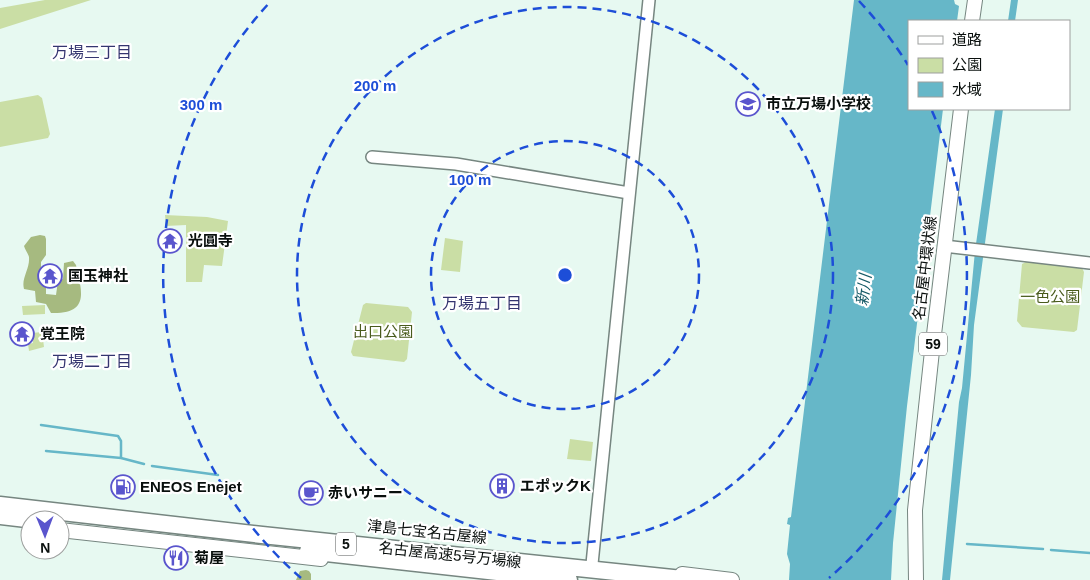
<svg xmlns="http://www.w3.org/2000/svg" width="1090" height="580" font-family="Helvetica,'Noto Sans JP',sans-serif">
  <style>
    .green { fill: #cadea5 }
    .forest { fill: #a6ba80 }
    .water { fill: #66b7c8 }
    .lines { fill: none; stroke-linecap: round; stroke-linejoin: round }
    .stream { stroke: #66b7c8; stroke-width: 2.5 }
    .minor-casing { stroke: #768680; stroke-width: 14 }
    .major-casing { stroke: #768680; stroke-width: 16 }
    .highway-casing { stroke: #768680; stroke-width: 19 }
    .minor { stroke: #fff; stroke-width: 11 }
    .major { stroke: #fff; stroke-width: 14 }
    .highway { stroke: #fff; stroke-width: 16 }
    .ring { fill: none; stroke: #1d4ed8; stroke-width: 2.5; stroke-dasharray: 9 6 }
    .labels { text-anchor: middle; stroke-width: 4.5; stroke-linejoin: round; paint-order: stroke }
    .shield { fill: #fff; stroke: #535756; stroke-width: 1 }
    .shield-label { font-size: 14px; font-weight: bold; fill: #090f0d }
    .poi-label { font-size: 15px; font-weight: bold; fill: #090f0d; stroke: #fff; text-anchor: start }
    .street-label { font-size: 15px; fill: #090f0d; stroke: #fff }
    .park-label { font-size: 15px; fill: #495b1c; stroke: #fff }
    .neighbourhood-label { font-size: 16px; fill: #343570; stroke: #fff }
    .water-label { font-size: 16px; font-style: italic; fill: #155966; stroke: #fff }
    .centre { fill: #1d4ed8; stroke: #fff; stroke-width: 2.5 }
    .ring-label { font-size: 15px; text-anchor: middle; font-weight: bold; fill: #1d4ed8; stroke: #fff; stroke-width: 4.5; stroke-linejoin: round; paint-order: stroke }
  </style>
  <rect width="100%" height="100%" fill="#e7f9f1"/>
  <path class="green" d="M45,0H91L0,29V8Z
    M38,95L42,98L50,134L48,138L0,147V102Z
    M165,215L207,217L228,221L222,266L204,265L202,282H186V225L166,226Z
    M445,238L463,241L460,272L441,270Z
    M1026,262L1082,268L1084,272L1077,330L1074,332L1022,327L1017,321L1022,264Z
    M366,303L408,307L412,312L407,359L404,362L353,356L351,352L363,305Z
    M45,305V314L23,315L22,306Z
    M42,332L44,347L29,351L28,344L33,343L32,333Z
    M570,439L593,442L591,461L567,459Z"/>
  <path class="forest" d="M40,235L45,236L46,239V255L41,262V279L46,287V294L56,295L58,281L63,279L64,263L73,261L76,265C82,292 90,314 51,313L46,304L36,302L35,291L24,289C21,278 30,269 29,257C28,253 25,250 24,246L31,237Z
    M306,570L309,571L311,574V580H296L300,571Z"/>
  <path class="water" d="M854,0H954L955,4L959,6L957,21H909V109H943L907,406L893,543L891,580H789L790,564L787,554L790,525L787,524L788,518L791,517L821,270Z
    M1011,0H1018L1015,21H1008Z
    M995,109H1003L974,325L971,375L950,580H942L959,402L962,388L975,251Z"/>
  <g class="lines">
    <path class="stream" d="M41,425L118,436L121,441V458
      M46,451L121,458L144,464
      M152,466L218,475
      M967,544L1043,549
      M1051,550L1090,553"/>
    <g class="minor-casing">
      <path id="minor" d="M372,157L456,164L629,193
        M944,246L1090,263
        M592,564L649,0"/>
    </g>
    <g class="major-casing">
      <path id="major" d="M972,21L975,0
        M60,530L321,559
        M682,574L732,580
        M916,580L915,510L932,351L961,109"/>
    </g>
    <g class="highway-casing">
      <path id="highway" d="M0,505L262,535L692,580
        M0,516L35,520
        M308,551L569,580"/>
    </g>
    <use href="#minor" class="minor"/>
    <use href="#major" class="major"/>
    <use href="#highway" class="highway"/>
  </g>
  <g class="ring">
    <circle cx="565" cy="275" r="134"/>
    <circle cx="565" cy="275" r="268"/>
    <path d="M301 578A402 402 0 0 1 271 1M859 1A402 402 0 0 1 908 65M932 111A402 402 0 0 1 829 578"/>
  </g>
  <defs>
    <g id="school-ring" transform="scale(1.25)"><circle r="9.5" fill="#fff" stroke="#5a55cd" stroke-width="1.5"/><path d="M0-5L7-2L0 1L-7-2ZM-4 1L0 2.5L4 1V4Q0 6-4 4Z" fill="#5a55cd"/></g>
    <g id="temple-ring" transform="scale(1.25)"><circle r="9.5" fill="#fff" stroke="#5a55cd" stroke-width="1.5"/><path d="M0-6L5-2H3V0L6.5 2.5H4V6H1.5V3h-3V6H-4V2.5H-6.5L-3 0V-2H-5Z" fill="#5a55cd"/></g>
    <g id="building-ring" transform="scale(1.25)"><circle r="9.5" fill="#fff" stroke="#5a55cd" stroke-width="1.5"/><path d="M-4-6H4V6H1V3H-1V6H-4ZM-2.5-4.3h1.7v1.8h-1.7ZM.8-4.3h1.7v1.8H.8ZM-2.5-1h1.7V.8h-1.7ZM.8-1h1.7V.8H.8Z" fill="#5a55cd"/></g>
    <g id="fuel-ring" transform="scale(1.25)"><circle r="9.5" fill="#fff" stroke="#5a55cd" stroke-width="1.5"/><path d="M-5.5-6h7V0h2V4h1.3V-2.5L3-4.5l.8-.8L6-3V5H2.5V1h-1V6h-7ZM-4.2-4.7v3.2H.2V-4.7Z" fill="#5a55cd"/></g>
    <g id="cafe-ring" transform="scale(1.25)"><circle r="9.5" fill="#fff" stroke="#5a55cd" stroke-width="1.5"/><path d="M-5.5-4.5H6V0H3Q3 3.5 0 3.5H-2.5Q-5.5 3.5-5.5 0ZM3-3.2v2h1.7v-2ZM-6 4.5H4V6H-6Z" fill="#5a55cd"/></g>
    <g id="restaurant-ring" transform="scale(1.25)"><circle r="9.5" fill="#fff" stroke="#5a55cd" stroke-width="1.5"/><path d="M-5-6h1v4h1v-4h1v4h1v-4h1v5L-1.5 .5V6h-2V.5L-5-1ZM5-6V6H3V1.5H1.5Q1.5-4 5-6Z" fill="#5a55cd"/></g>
  </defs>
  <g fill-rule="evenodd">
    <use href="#school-ring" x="748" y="104"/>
    <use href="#temple-ring" x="170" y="241"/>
    <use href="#temple-ring" x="50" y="276"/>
    <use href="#temple-ring" x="22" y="334"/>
    <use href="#building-ring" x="502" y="486"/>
    <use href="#fuel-ring" x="123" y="487"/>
    <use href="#cafe-ring" x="311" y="493"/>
    <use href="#restaurant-ring" x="176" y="558"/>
  </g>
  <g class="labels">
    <g class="shield">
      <rect x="919" y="332.5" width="28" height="23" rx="4"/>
      <rect x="336" y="532.5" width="20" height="23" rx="4"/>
    </g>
    <g class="shield-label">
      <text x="933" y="349">59</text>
      <text x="346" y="549">5</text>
    </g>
    <g class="poi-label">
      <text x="766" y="109">市立万場小学校</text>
      <text x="188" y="246">光圓寺</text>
      <text x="68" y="281">国玉神社</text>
      <text x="40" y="339">覚王院</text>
      <text x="520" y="491">エポックK</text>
      <text x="140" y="492">ENEOS Enejet</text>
      <text x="328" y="498">赤いサニー</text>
      <text x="194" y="563">菊屋</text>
    </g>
    <g class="street-label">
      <text transform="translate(925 268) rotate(-83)" y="5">名古屋中環状線</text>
      <text transform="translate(427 532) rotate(6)" y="5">津島七宝名古屋線</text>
      <text transform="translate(450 555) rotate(6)" y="5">名古屋高速5号万場線</text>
    </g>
    <g class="park-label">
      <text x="1050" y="302">一色公園</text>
      <text x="383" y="337">出口公園</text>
    </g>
    <g class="neighbourhood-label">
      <text x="92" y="58">万場三丁目</text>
      <text x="482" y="309">万場五丁目</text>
      <text x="92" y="367">万場二丁目</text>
    </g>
    <g class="water-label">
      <text transform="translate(863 290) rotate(-83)" y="6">新川</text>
    </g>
  </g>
  <circle cx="565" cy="275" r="8" class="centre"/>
  <g class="ring-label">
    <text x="375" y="91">200 m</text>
    <text x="201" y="110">300 m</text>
    <text x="470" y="185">100 m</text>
  </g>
  <rect x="908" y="20" width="162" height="90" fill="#ffffff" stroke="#9d9f9e"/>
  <rect x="918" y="36" width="25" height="8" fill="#ffffff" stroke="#9d9f9e"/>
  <text x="952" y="45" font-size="15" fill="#090f0d">道路</text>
  <rect x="918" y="58" width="25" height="15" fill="#cadea5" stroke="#9d9f9e"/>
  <text x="952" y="70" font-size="15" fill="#090f0d">公園</text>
  <rect x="918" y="82" width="25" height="15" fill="#66b7c8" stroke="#9d9f9e"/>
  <text x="952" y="95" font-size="15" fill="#090f0d">水域</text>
  <g transform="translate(45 535) rotate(179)"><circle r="24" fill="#ffffff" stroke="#9d9f9e"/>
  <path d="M0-4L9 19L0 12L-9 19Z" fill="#5a55cd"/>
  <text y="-8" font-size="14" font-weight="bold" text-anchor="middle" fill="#090f0d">N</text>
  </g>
</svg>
